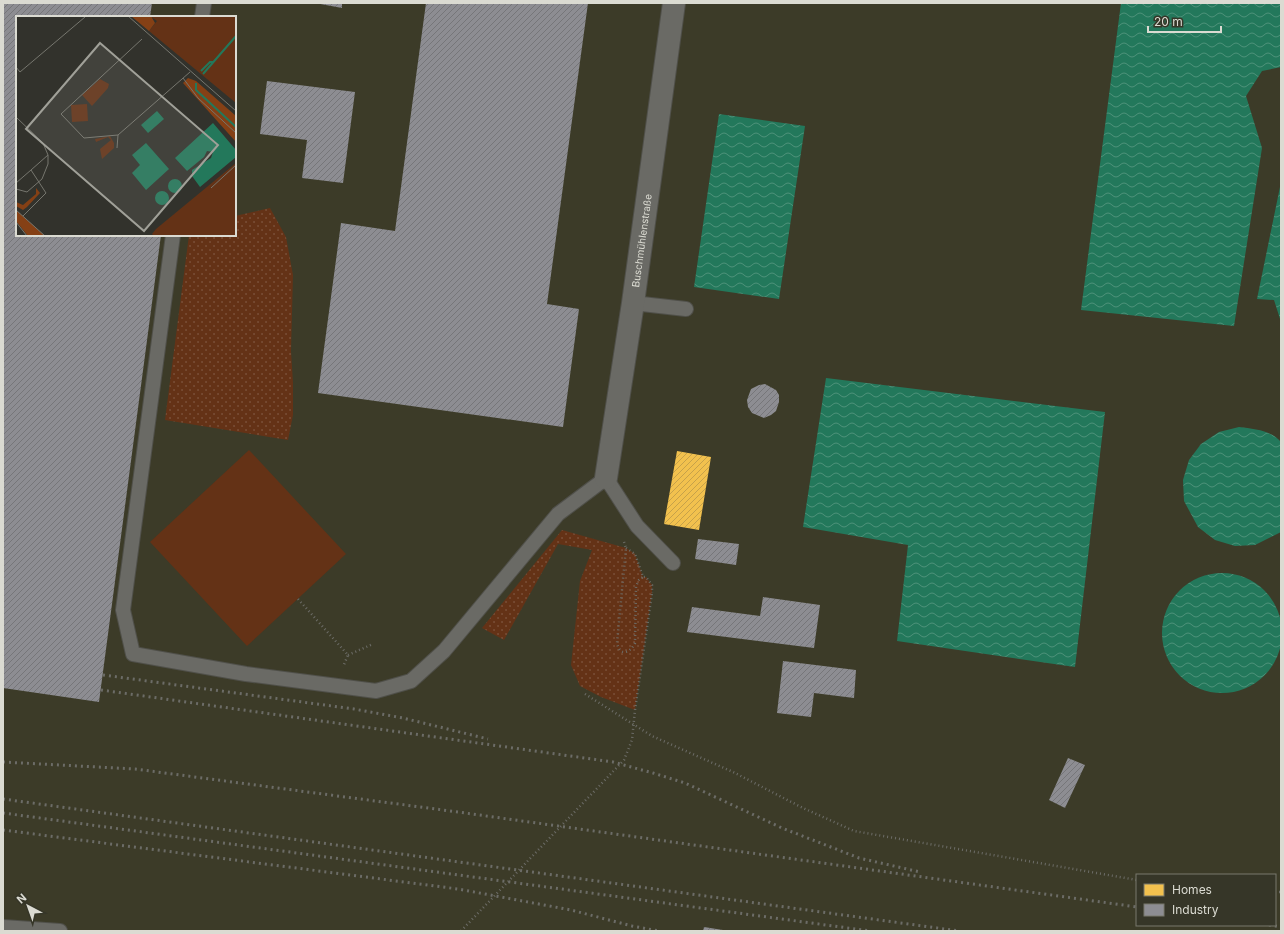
<svg xmlns="http://www.w3.org/2000/svg" width="1284" height="934" font-family="Inter,sans-serif">
  <style>
    .built { fill: #3c3b28; fill-rule: evenodd }
    .grass { fill: url(#grass-dots) }
    .park { fill: #643216 }
    .water { fill: url(#water-waves) }
    .homes { fill: url(#homes-hatch) }
    .industry { fill: url(#industry-hatch) }
    .lines { fill: none; stroke-linecap: round; stroke-linejoin: round }
    .service-casing { stroke: #50504a; stroke-width: 16 }
    .minor-casing { stroke: #50504a; stroke-width: 24 }
    .path { stroke: #6d6d68; stroke-width: 2.5; stroke-dasharray: 1 3; stroke-linecap: butt }
    .service { stroke: #6a6a65; stroke-width: 14 }
    .minor { stroke: #6a6a65; stroke-width: 22 }
    .rail { stroke: #6c6c67; stroke-width: 3; stroke-dasharray: 2 4; stroke-linecap: butt }
    .path-bridge { stroke: #6d6d68; stroke-width: 2.5; stroke-dasharray: 1 3; stroke-linecap: butt }
    .labels { text-anchor: middle; stroke-width: 4; stroke-linejoin: round; paint-order: stroke }
    .street-label { font-size: 10px; fill: #dbdbd2; stroke: #363628 }
    .inset-river { fill: none; stroke: #23785b; stroke-width: 2 }
    .inset-road { fill: none; stroke: #76766e; stroke-width: 1 }
    .view { fill: #a0a098; fill-opacity: 0.15; stroke: #a0a098; stroke-width: 2 }
    .inset-edge { fill: none; stroke: #dbdbd2; stroke-width: 2 }
  </style>
  <defs>
    <pattern id="grass-dots" width="8" height="8" patternUnits="userSpaceOnUse"><rect width="8" height="8" fill="#643216"/><path d="M2 2h.1M6 6h.1" fill="none" stroke="#7a4f37" stroke-width="1.8" stroke-linecap="round"/></pattern>
    <pattern id="water-waves" width="16" height="10" patternUnits="userSpaceOnUse"><rect width="16" height="10" fill="#23785b"/><path d="M0 5q4-4 8 0t8 0" fill="none" stroke="#4d9179"/></pattern>
    <pattern id="homes-hatch" width="6" height="6" patternUnits="userSpaceOnUse"><rect width="6" height="6" fill="#f2c14e"/><path d="M-1 1l2-2M0 6l6-6M5 7l2-2" fill="none" stroke="#c6a14a"/></pattern>
    <pattern id="industry-hatch" width="6" height="6" patternUnits="userSpaceOnUse"><rect width="6" height="6" fill="#8d8d92"/><path d="M-1 1l2-2M0 6l6-6M5 7l2-2" fill="none" stroke="#767679"/></pattern>
  </defs>
  <rect width="100%" height="100%" fill="#32322c"/>
  <path class="built" d="M3,3H1281V931H3ZM17,17H235V235H17ZM1137,875H1275V925H1137Z"/>
  <path class="grass" d="M270,208L286,237L293,275L291,351L293,383V415L288,440L165,420L189,235H235V216Z
    M562,530L626,548L635,554L643,577H646L652,585V593L635,710L601,697L580,686L571,665L580,581L592,550L558,544L504,640L482,628Z"/>
  <path class="park" d="M249,450L346,554L247,646L150,542Z"/>
  <path class="water" d="M1121,3H1281V67L1262,71L1246,96L1262,148L1234,326L1081,310Z
    M719,114L805,126L779,299L694,287Z
    M1281,182V322L1274,300L1257,299Z
    M826,378L1105,412L1075,667L897,641L908,545L803,527Z
    M1239,427C1254,429 1271,430 1281,442V532L1255,545L1235,546L1215,540L1198,527L1184,501L1183,480L1189,460L1201,444L1219,432Z
    M1162 633a60 60 0 1 1 120 0a60 60 0 1 1-120 0Z"/>
  <path class="homes" d="M677,451L711,457L699,530L664,524Z"/>
  <path class="industry" d="M3,3H152L150,17H17V235H161L99,702L3,688Z
    M315,3H342V8Z
    M426,3H588L547,304L579,309L563,427L318,393L341,223L395,231Z
    M267,81L355,92L343,183L302,178L307,140L260,134Z
    M765,384L776,390L779,395V402L776,411L771,415L764,418L752,413L748,407L747,400L751,389L759,385Z
    M698,539L739,544L736,565L695,559Z
    M763,597L820,605L814,648L687,632L692,607L760,616Z
    M783,661L856,670L854,698L814,693L811,717L777,713Z
    M1068,758L1085,765L1065,808L1049,800Z
    M704,927L723,930V931H703Z"/>
  <g class="lines">
    <g class="service-casing">
      <path id="service" d="M202,17L204,3
        M173,235L123,610L133,654L246,674L376,691L411,681L444,651L558,514L606,478L637,526L673,563
        M633,303L686,309
        M3,927L60,931"/>
    </g>
    <g class="minor-casing">
      <g id="minor">
        <path id="s1" d="M606,478L633,303L674,3"/>
      </g>
    </g>
    <path class="path" d="M624,542L626,548L617,643C620,657 630,653 635,643L636,586L639,580L643,577
      M626,548L635,554L643,577H646L652,585V593
      M298,599L348,655L343,667
      M348,655L373,644
      M585,694L652,736L733,772L803,808L854,831L1137,880
      M1275,892H1281"/>
    <use href="#service" class="service"/>
    <use href="#minor" class="minor"/>
    <path class="rail" d="M103,675L354,709L403,718L488,739
      M101,690L613,762L653,773L685,783L782,828L859,858L920,872
      M3,762L135,769L458,812L1137,907
      M3,799L959,931
      M3,813L870,931
      M3,830L458,889L571,910L632,926L659,931
      M1269,925L1281,927"/>
    <path class="path-bridge" d="M461,931L624,760L632,740L635,710L652,593"/>
  </g>
  <g class="labels">
    <g class="street-label">
      <text dy="4" stroke="none"><textPath href="#s1" startOffset="240">Buschmühlenstraße</textPath></text>
    </g>
  </g>
  <g transform="translate(16 16)">
    <rect width="220" height="220" fill="#32322c"/>
    <path d="M134,0H220V87L133,15L141,5ZM84,63L93,68L92,72L76,90L66,79ZM94,120L98,127V132L86,143L84,133L95,124L92,121L80,126L79,123ZM220,147V220H138L136,218L140,213Z" fill="#643216"/>
    <path d="M115,0H135L139,7L133,15ZM172,62L180,65L220,100V126L167,67ZM20,172L24,177L11,191L7,194L0,190V186L7,189L20,178ZM0,194L29,220H12L0,205Z" fill="#854015"/>
    <path d="M153,0H220V13L197,40L169,12ZM71,88L72,105L56,106L55,89Z" fill="#643216"/>
    <path d="M141,95L148,103L132,117L125,109ZM197,107L220,134V141L184,171L176,160V154L195,142L197,136L191,135L188,141L171,155L159,142ZM130,127L153,153L130,174L116,157L124,149L116,139ZM152 170a7 7 0 1 1 14 0a7 7 0 1 1-14 0ZM139 182a7 7 0 1 1 14 0a7 7 0 1 1-14 0Z" fill="#23785b"/>
    <path class="inset-river" d="M185,55L194,46H197M187,58L220,20M180,67V74L220,111"/>
    <path class="inset-road" d="M112,0L220,95M0,51L4,56L69,1M167,62L182,82L220,117M0,101L27,127L32,139L15,154L30,177L7,200M102,119L68,122L45,98L126,23M102,119L174,56M101,132L102,119M0,167L15,154M195,172L220,149M0,173L11,176L26,163L32,148V139M0,194L29,220M0,206L11,220"/>
    <path class="view" d="M84,27L202,129L128,215L10,113Z"/>
    <rect width="220" height="220" class="inset-edge"/>
  </g>
  <rect width="1284" height="934" fill="none" stroke="#dbdbd2" stroke-width="8"/>
  <rect x="1136" y="874" width="140" height="52" fill="#363628" stroke="#78786c"/>
  <rect x="1144" y="884" width="20" height="12" fill="#f2c14e" stroke="#78786c"/>
  <text x="1172" y="894" font-size="12" fill="#dbdbd2">Homes</text>
  <rect x="1144" y="904" width="20" height="12" fill="#8d8d92" stroke="#78786c"/>
  <text x="1172" y="914" font-size="12" fill="#dbdbd2">Industry</text>
  <g transform="translate(28 906) rotate(319)" stroke="#363628" stroke-width="3" paint-order="stroke">
  <path d="M0-3L7 15L0 10L-7 15Z" fill="#dbdbd2"/>
  <text y="-6" font-size="11" font-weight="bold" text-anchor="middle" fill="#dbdbd2">N</text>
  </g>
  <path d="M1148 26v6h73v-6" fill="none" stroke="#dbdbd2" stroke-width="2"/>
  <text x="1154" y="26" font-size="12" fill="#dbdbd2" stroke="#363628" stroke-width="3" paint-order="stroke">20 m</text>
</svg>
